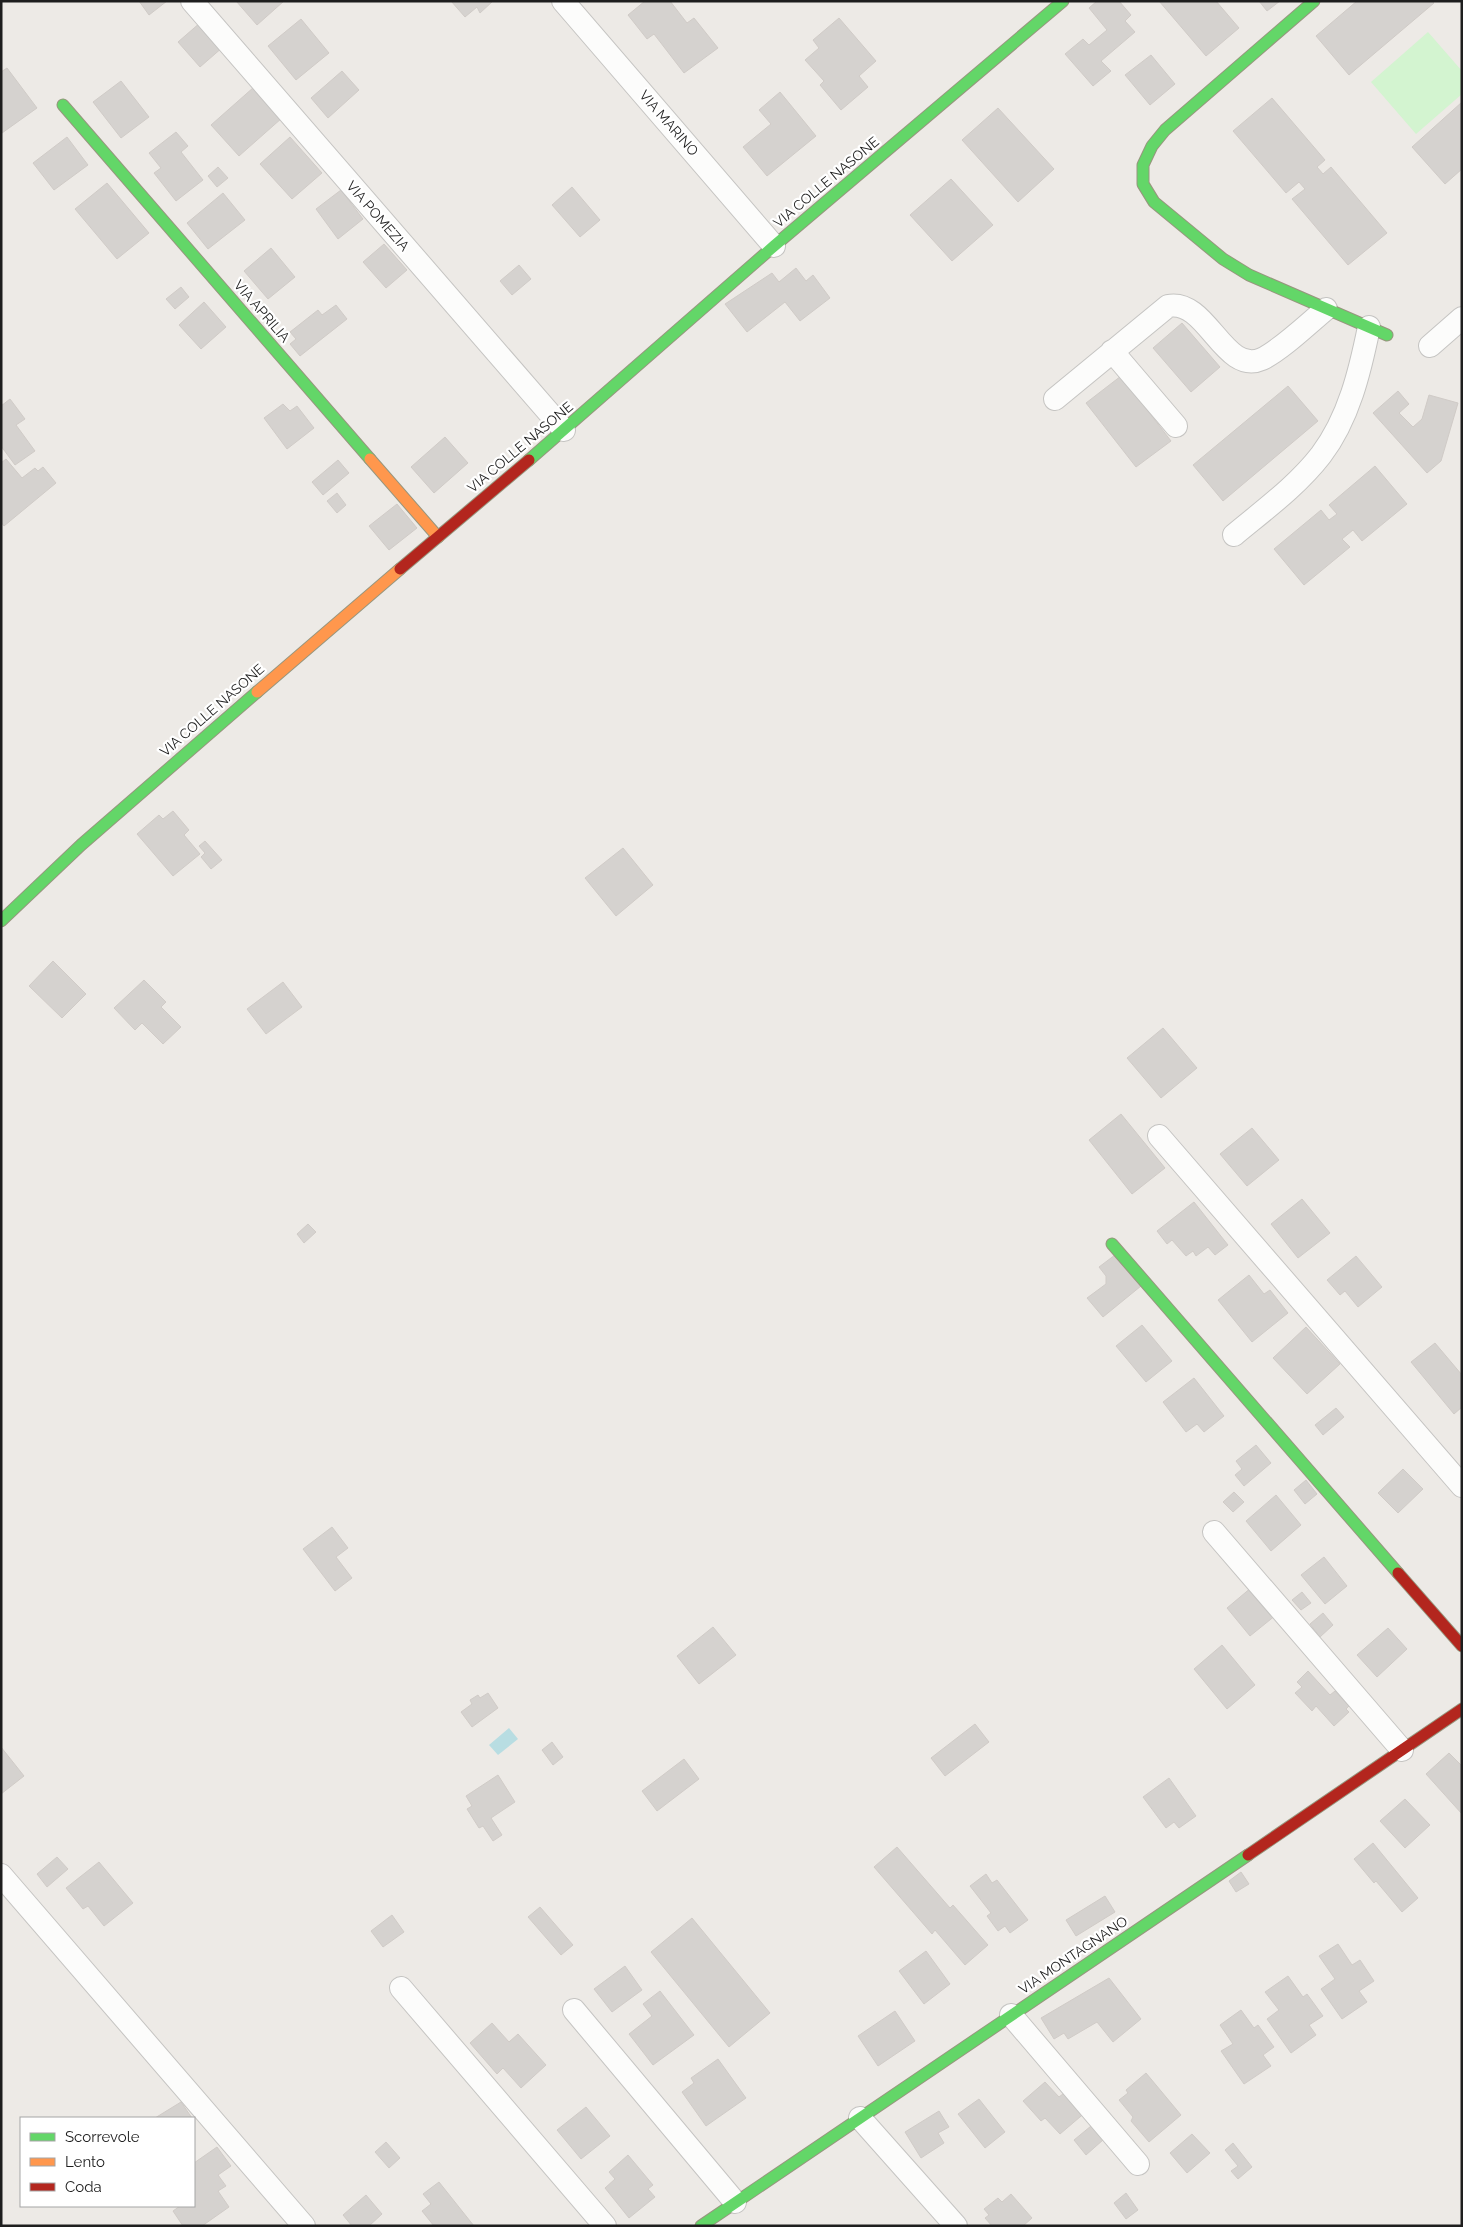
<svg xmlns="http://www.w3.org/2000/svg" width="1463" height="2227" font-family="Raleway,sans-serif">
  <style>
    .park { fill: #d3f4d0 }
    .water { fill: #b8dde2 }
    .building { fill: #d5d2cf; stroke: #d0cbc7 }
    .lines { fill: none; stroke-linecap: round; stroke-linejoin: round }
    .street-casing { stroke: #c5c4c2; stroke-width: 24 }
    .fast-casing { stroke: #97967e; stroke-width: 13 }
    .slow-casing { stroke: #97967e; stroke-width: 13 }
    .jam-casing { stroke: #97967e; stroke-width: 13 }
    .street { stroke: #fcfcfb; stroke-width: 22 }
    .fast { stroke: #63d668; stroke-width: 11 }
    .slow { stroke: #ff974d; stroke-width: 11 }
    .jam { stroke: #b3261e; stroke-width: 11 }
    .labels { text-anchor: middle; stroke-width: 4.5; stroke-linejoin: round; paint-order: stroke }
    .street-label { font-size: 14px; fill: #1e1e1e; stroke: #fff }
  </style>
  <rect width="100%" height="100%" fill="#edeae6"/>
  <path class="park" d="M1428,32L1462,71V94L1416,134L1371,82Z"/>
  <path class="water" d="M509,1728L518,1739L498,1755L489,1745Z"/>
  <path class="building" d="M139,1H167L149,15Z
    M236,1H284L257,25Z
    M451,1H493L480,13L477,7L465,17Z
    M645,1H670L687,23L694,18L718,48L684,73L654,34L647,39L628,15Z
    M1097,1H1119L1131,15L1125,21L1135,32L1101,61L1111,71L1093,86L1065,54L1083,39L1089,45L1107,30L1089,8Z
    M1159,1H1216L1239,28L1206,56Z
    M1259,1H1280L1267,11Z
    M1357,1H1432L1434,3L1349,75L1316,36Z
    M839,18L876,61L859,76L868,87L841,110L820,85L824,81L805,60L819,48L813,40Z
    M301,19L329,53L296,80L268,46Z
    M201,22L223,47L200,67L178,42Z
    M1151,55L1175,84L1150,105L1125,75Z
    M7,68L37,108L2,133L1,72Z
    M342,71L359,90L328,118L311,98Z
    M121,81L149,117L121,138L93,102Z
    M254,87L282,118L239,156L211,125Z
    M780,92L816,136L767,176L743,147L771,124L759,110Z
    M1272,98L1325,160L1317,167L1323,174L1331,167L1387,233L1348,265L1292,199L1305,189L1299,182L1286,193L1233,131Z
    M1462,102V169L1445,184L1412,147Z
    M998,108L1054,169L1018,202L962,140Z
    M176,132L188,146L181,152L203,180L176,201L154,173L161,168L149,153Z
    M67,137L88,165L54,190L33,163Z
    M290,137L322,173L292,199L260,164Z
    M218,167L228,178L217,187L208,176Z
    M951,179L993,225L952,261L910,215Z
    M107,183L149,233L117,259L75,209Z
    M572,187L600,220L580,237L552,205Z
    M341,190L363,219L338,239L316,209Z
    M223,193L245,220L208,249L187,223Z
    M384,244L407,270L386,288L363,262Z
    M271,248L295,277L268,299L244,271Z
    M519,265L531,279L512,295L500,281Z
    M796,268L806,281L813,275L830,298L800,321L785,302L747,332L725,304L772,273L779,282Z
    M181,287L189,297L175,309L166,299Z
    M204,302L226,327L201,349L179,325Z
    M336,305L347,319L300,356L290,344L296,339L290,332L318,310L322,315Z
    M1182,323L1220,367L1191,392L1153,348Z
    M1121,376L1171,441L1136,467L1086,403Z
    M1288,386L1318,421L1223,501L1193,465Z
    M1398,391L1409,404L1399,413L1413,427L1422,419L1429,395L1458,403L1441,461L1427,473L1373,413Z
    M10,399L25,419L16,425L35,451L15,465L1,446V406Z
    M283,404L290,411L297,406L314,428L287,449L264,418Z
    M445,437L468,463L434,493L411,467Z
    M6,459L22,478L35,468L38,471L43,467L56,483L4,526L1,522V463Z
    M338,460L349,473L323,495L312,482Z
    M1375,466L1407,504L1362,541L1353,530L1342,539L1350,547L1304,585L1274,549L1321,510L1329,520L1337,514L1329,505Z
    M337,493L346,505L337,513L327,501Z
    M397,504L417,528L389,550L369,526Z
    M173,811L189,830L184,835L200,854L173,876L137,834L159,815L163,819Z
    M205,841L222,860L211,869L201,857L205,853L199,846Z
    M623,848L653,885L616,916L585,878Z
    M53,961L86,994L62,1018L29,986Z
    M144,980L166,1002L161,1007L181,1027L163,1044L142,1023L135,1030L114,1008Z
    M283,982L302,1007L266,1034L247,1009Z
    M1163,1028L1197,1068L1161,1098L1127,1058Z
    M1121,1114L1165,1168L1132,1194L1089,1140Z
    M1252,1128L1279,1160L1247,1186L1220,1154Z
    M1302,1199L1330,1233L1298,1258L1271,1224Z
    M1194,1202L1228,1245L1215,1255L1208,1247L1196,1256L1193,1251L1186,1256L1172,1240L1167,1244L1157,1231Z
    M308,1224L316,1232L304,1243L297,1234Z
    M1115,1255L1141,1286L1103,1317L1087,1298L1106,1284V1276L1099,1267Z
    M1356,1256L1382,1287L1358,1307L1345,1291L1340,1295L1327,1280Z
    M1249,1275L1264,1294L1270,1290L1288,1313L1252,1342L1218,1300Z
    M1142,1325L1172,1361L1146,1382L1116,1346Z
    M1306,1327L1340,1364L1307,1394L1273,1358Z
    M1435,1343L1462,1375V1407L1454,1414L1411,1362Z
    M1194,1378L1224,1416L1204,1432L1197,1424L1186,1432L1163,1402Z
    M1336,1408L1344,1417L1323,1435L1315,1425Z
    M1256,1445L1271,1463L1244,1486L1235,1475L1242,1469L1236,1461Z
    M1403,1469L1423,1489L1398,1513L1378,1493Z
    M1306,1480L1317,1494L1305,1504L1294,1490Z
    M1234,1492L1244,1502L1233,1512L1223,1502Z
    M1276,1495L1301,1525L1271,1551L1246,1521Z
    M332,1527L348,1548L336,1557L352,1578L335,1591L303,1549Z
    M1324,1557L1347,1586L1325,1604L1301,1575Z
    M1252,1587L1276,1615L1250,1636L1227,1608Z
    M1302,1592L1311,1603L1301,1610L1292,1600Z
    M1323,1613L1333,1625L1320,1637L1310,1624Z
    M713,1627L736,1655L699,1684L677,1656Z
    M1388,1628L1407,1649L1377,1677L1357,1655Z
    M1222,1645L1255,1685L1227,1709L1194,1669Z
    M1308,1671L1330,1695L1335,1691L1349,1706L1346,1709L1349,1712L1334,1726L1316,1706L1312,1711L1295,1693L1302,1687L1297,1682Z
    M488,1693L498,1708L472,1727L461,1712L472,1704L470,1700L478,1695L480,1698Z
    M975,1724L989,1742L945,1776L931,1758Z
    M552,1742L563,1757L553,1765L542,1750Z
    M1,1747L24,1776L1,1794Z
    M1449,1753L1462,1766V1814L1426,1774Z
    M684,1759L699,1779L657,1811L642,1791Z
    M498,1775L515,1802L491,1818L502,1835L493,1841L483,1826L479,1828L467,1809L472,1806L466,1796Z
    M1169,1778L1196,1816L1179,1828L1174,1822L1166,1828L1143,1797Z
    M1405,1799L1430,1825L1405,1848L1380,1821Z
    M1373,1843L1418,1898L1402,1912L1376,1881L1374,1883L1354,1859Z
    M897,1847L950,1908L953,1905L988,1945L965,1965L935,1930L932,1934L874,1867Z
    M57,1857L68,1869L47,1887L37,1874Z
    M99,1862L133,1903L104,1926L88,1906L83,1909L66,1888Z
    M1241,1872L1249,1884L1236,1892L1229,1881Z
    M986,1874L992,1883L997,1880L1028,1920L1010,1933L1005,1926L998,1931L987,1916L991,1913L970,1886Z
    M1105,1896L1115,1912L1076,1936L1066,1920Z
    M540,1907L573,1945L561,1955L528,1917Z
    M392,1915L404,1932L383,1947L371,1931Z
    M692,1918L770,2013L729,2047L651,1952Z
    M1338,1944L1352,1965L1360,1960L1374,1981L1359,1991L1367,2002L1342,2019L1321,1989L1335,1979L1319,1956Z
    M926,1951L950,1984L924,2004L899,1971Z
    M625,1966L642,1990L612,2012L594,1989Z
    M1288,1976L1303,1997L1307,1994L1323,2016L1309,2025L1316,2035L1291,2053L1267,2019L1279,2010L1265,1992Z
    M1109,1978L1141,2019L1113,2042L1097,2022L1068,2039L1064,2033L1054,2039L1041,2018Z
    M660,1991L694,2035L653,2065L629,2034L652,2016L643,2004Z
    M1241,2010L1254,2028L1258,2025L1274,2047L1263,2055L1271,2066L1244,2084L1221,2051L1233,2044L1220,2025Z
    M895,2011L915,2041L878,2066L858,2036Z
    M492,2023L509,2042L518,2034L546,2065L521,2088L503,2068L497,2074L470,2043Z
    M718,2059L746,2098L706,2126L682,2092L694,2083L691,2078Z
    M1146,2073L1181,2115L1149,2142L1131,2121L1133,2117L1119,2100L1128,2093L1126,2090Z
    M1045,2082L1059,2097L1068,2090L1087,2111L1060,2134L1045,2118L1041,2121L1023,2101Z
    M979,2099L1005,2132L985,2148L958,2114Z
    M181,2102L192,2118H155Z
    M586,2107L610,2136L581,2159L557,2130Z
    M939,2111L949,2127L938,2133L944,2143L921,2158L905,2132Z
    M1091,2126L1103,2140L1086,2155L1074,2140Z
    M1192,2134L1210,2153L1187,2173L1170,2153Z
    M386,2142L400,2158L389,2168L375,2152Z
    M1233,2143L1252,2167L1238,2179L1231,2171L1238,2166L1225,2150Z
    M217,2147L231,2166L218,2175L226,2186L218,2191L229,2207L202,2226H183L173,2211L180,2206H194V2163Z
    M628,2155L653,2185L648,2189L655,2197L629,2218L605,2188L615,2179L609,2172Z
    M439,2182L474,2226H434L422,2211L431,2204L423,2194Z
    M1126,2193L1138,2210L1126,2219L1114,2203Z
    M1011,2194L1032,2218L1023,2226H992L985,2218L989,2215L984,2209L998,2198L1002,2202Z
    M366,2195L382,2214L369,2226H352L343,2215Z"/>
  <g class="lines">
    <g class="street-casing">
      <path id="street" d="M192,1L564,430
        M563,1L774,246
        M1430,346L1462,318
        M1112,351L1176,426
        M1055,399L1168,306C1207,298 1224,376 1262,359C1281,350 1309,323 1326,309
        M1234,535C1264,510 1297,486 1321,455C1349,418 1360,371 1369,327
        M1159,1136L1462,1486
        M1214,1532L1402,1750
        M1,1875L304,2226
        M401,1988L605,2226
        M574,2010L735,2202
        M1011,2015L1138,2164
        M860,2118L956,2226"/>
    </g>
    <g class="fast-casing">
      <path id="fast" d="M1314,1L1165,130L1152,146L1143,165V184L1154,202L1223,259L1249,275L1387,335
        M63,105L370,459
        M529,460L774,246L1063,1
        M1,921L81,845L257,692
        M1112,1244L1398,1573
        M701,2226L1248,1855"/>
    </g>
    <g class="slow-casing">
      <path id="slow" d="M370,459L438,537
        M257,692L400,569"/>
    </g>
    <g class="jam-casing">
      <path id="jam" d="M400,569L529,460
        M1398,1573L1462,1646
        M1248,1855L1462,1709"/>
    </g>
    <use href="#street" class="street"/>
    <use href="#fast" class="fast"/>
    <use href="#slow" class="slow"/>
    <use href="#jam" class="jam"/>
  </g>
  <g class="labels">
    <g class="street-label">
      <text transform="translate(669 123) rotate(49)" y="5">VIA MARINO</text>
      <text transform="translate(826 182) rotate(-40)" y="5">VIA COLLE NASONE</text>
      <text transform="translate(378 216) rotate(49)" y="5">VIA POMEZIA</text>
      <text transform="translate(262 311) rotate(49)" y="5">VIA APRILIA</text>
      <text transform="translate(520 447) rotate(-40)" y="5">VIA COLLE NASONE</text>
      <text transform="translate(212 710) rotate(-41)" y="5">VIA COLLE NASONE</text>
      <text transform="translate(1073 1955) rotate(-34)" y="5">VIA MONTAGNANO</text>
    </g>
  </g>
  <rect width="1463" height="2227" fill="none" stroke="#1e1e1e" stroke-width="5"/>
  <rect x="20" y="2117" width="175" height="90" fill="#ffffff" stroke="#a5a5a5"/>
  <rect x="30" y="2133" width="25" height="8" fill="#63d668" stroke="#a5a5a5"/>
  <text x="65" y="2142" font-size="15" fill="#1e1e1e">Scorrevole</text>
  <rect x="30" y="2158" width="25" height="8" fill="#ff974d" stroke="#a5a5a5"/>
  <text x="65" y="2167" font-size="15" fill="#1e1e1e">Lento</text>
  <rect x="30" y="2183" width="25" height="8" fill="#b3261e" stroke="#a5a5a5"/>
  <text x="65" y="2192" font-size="15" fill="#1e1e1e">Coda</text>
</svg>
